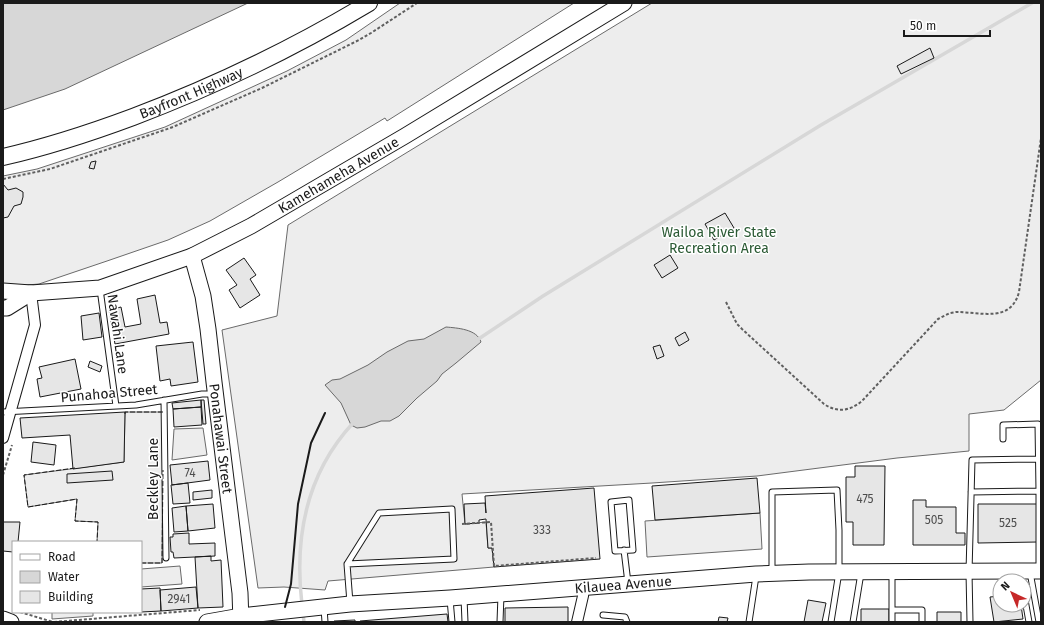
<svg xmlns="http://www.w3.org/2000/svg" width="1044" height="625" font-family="'Fira Sans',sans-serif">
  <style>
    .built { fill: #ededed; stroke: #6a6a6a }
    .water { fill: #d7d7d7; stroke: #6a6a6a }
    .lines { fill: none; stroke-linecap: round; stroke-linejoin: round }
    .stream { stroke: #d7d7d7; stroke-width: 3.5 }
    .building { fill: #e6e6e6; stroke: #1a1a1a }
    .lane-casing { stroke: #1a1a1a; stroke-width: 7 }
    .street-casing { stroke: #1a1a1a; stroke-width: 12 }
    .secondary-casing { stroke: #1a1a1a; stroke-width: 17 }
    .primary-casing { stroke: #1a1a1a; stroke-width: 18 }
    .path { stroke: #5f5f5f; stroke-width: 2; stroke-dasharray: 3 2; stroke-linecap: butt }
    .lane { stroke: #fff; stroke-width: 5 }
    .street { stroke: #fff; stroke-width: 10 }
    .secondary { stroke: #fff; stroke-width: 15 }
    .primary { stroke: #fff; stroke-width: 16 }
    .fence { stroke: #1a1a1a; stroke-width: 1; stroke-dasharray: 5 2; stroke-linecap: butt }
    .wall { stroke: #1a1a1a; stroke-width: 2 }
    .labels { text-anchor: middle; stroke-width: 3; stroke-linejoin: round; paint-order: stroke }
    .number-label { font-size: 12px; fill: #4d4d4d }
    .street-label { font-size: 14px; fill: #1a1a1a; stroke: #fff }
    .park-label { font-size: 14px; fill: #2b5a34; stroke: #fff }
  </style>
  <rect width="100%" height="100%" fill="#fff"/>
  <path class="built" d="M400,3H574L387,121L385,118L278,182L210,221L168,240L107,261L39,284L3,287V176L37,169L165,127L287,71L346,40Z
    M652,3H1041V380L1004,410L969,414V451L897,458L757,476L652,483L462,494L465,524L486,522L488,548H492L494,567L328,581L325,590L284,587L258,588L222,330L277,316L288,225Z
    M125,412H163L162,563H141V542H97L98,522L75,521L77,499L28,507L24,475L124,462Z
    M203,428L207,455L172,460L174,429Z
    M760,513L762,549L647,557L645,521Z
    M180,566L182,584L141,587V569Z
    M52,612H93V616L52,619Z"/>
  <path class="water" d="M3,3H248L65,89L3,110Z
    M446,327C457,328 477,329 481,342L456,363L442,374L437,381L417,398L399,416L390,421H381L365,427L357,428L351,425L341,403L325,385L332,380L340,379L368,365L387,352L408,341L424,339Z"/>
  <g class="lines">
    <path class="stream" d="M477,340L543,296L821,125L1032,3
      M302,605C294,537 306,474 353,423
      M303,613L304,622"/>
  </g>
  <path class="building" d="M930,48L934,58L901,74L897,66Z
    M96,161L94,169L89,168L91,162Z
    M3,184L8,190L16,188L23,192V197L21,204L14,206L8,217L3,218Z
    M725,213L734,228L714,240L705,224Z
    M670,255L678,268L662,278L654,265Z
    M244,258L256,275L250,279L260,295L240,308L229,290L237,285L226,270Z
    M155,295L160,323L167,322L169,334L115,344L109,310L121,307L125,327L141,324L137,299Z
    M99,313L102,337L83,340L81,316Z
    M685,332L689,340L679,346L675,338Z
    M193,342L198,382L171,386L170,379L160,381L156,346Z
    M660,345L664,356L657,359L653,347Z
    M75,359L81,389L40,397L37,379L42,378L39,367Z
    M90,361L102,366L100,372L88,367Z
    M201,400V407L173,409L172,403Z
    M201,400H204L206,424H203Z
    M201,407L202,425L174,427L173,409Z
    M125,412L124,462L73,469L70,435L22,438L20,418Z
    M33,442L56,445L54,465L31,462Z
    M208,461L210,480L172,485L170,465Z
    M855,466H885L884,545H853V522H846V477H855Z
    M112,471L113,480L67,483V474Z
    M757,478L760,513L655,520L652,486Z
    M188,483L190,503L173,504L171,485Z
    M594,488L600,559L494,567L492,548H488L486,519L479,520V523L465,524L464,504L485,503L486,513L485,496Z
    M212,490V498L193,500V492Z
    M913,500H926V507H956V533H965V545H913Z
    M213,504L215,528L188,531L186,506Z
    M978,504H1038V542L978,543Z
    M186,506L188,531L174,532L172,508Z
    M3,522H20L18,542H13V552L3,551Z
    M189,533V544L215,543V556L174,558L173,552H171L170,537H173V534Z
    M211,556V561L221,560L223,607L198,608L195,557Z
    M196,587L198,608L161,611L160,590Z
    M160,588L161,611L141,612V589Z
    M1000,596V605H1021L1023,619L994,622L990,597Z
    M808,600L826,603L822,622H804Z
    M568,607V622H505V608Z
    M861,609H889V622H861Z
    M937,612H961V622H937Z
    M447,614L448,622H360V621Z
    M719,617L728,618L727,622H718Z
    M355,620V622H334V621Z"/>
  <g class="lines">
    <g class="lane-casing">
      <path id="lane" d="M100,289L116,406
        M164,400L166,558
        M3,412L136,405L202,394H215
        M1003,439V425L1038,424L1039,491
        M971,492L1039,491V570
        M629,500L633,550L615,551L611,502Z
        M624,550L628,583
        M347,564L454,559L452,509L379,513L347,564L350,603
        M1030,572L1039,622
        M772,573V492L837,490L839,530V572L831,622
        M1024,594L1029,622
        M464,598L465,622
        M450,599L452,622
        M324,608L325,622
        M892,610H922V622
        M603,615L625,617L627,622
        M500,622L501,595
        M749,622L756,576
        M853,622L861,573
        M892,622V573
        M970,622L969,572L972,460L1038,459"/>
    </g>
    <g class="street-casing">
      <path id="street" d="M3,438L35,325L31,293
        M577,622L583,596L584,588"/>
    </g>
    <g class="secondary-casing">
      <g id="secondary">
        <path id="s1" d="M192,256L203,296L208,329L214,382L240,593L241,622"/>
        <path id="s2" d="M3,291L31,293L100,288L192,256L251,226L405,136L624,3"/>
        <path d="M3,308H7L31,293"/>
        <path d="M3,619L11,622"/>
        <path id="s3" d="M207,622L241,616L350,604L450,598L756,574L809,572L1041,571"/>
      </g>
    </g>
    <g class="primary-casing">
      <g id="primary">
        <path id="s4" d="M3,157C47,147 90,133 133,117C215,86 294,48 369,3"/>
      </g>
    </g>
    <path class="path" d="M3,179L50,169L173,127L262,88L359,40L371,33L417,3
      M726,302L737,324L742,329L824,404C837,413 850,411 862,401L938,319L950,313L956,312C981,312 1011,323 1019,292L1041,138
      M3,475L12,445
      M462,524L491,522L494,566L596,558
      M20,612L53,622
      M54,622L200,610"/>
    <use href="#lane" class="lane"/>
    <use href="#street" class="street"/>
    <use href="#secondary" class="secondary"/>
    <use href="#primary" class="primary"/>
    <path class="fence" d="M125,414V412H163V414
      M75,468L24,475L28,507L77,499L75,521L98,522L97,542
      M141,563H162L163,470"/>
    <path class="wall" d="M285,607L291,584L298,504L311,443L325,413"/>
  </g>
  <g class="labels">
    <g class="number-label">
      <text x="190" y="477">74</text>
      <text x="865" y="503">475</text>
      <text x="934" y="524">505</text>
      <text x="1008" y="527">525</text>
      <text x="542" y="534">333</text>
      <text x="179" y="603">2941</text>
    </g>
    <g class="street-label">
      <text dy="5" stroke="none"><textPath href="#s4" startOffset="199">Bayfront Highway</textPath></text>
      <text dy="5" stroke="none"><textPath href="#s2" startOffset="362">Kamehameha Avenue</textPath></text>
      <text transform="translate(118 334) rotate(82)" y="5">Nawahi Lane</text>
      <text transform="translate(109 393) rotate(-5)" y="5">Punahoa Street</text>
      <text dy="5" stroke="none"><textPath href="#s1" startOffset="185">Ponahawai Street</textPath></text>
      <text transform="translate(153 479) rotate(-90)" y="5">Beckley Lane</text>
      <text dy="5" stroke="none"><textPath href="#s3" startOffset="418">Kilauea Avenue</textPath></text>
    </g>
    <g class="park-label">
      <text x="719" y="237">Wailoa River State<tspan x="719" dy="16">Recreation Area</tspan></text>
    </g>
  </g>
  <rect width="1044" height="625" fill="none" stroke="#1a1a1a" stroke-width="8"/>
  <rect x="12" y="541" width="130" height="72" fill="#ffffff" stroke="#a3a3a3"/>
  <rect x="20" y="554" width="20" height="6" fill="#ffffff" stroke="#a3a3a3"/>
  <text x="48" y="561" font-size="12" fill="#1a1a1a">Road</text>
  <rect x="20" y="571" width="20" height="12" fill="#d7d7d7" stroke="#a3a3a3"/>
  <text x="48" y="581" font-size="12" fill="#1a1a1a">Water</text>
  <rect x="20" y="591" width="20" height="12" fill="#e6e6e6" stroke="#a3a3a3"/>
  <text x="48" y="601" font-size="12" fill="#1a1a1a">Building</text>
  <g transform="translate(1012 593) rotate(316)"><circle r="19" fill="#ffffff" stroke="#a3a3a3"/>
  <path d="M0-3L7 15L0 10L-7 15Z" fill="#c62828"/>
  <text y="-6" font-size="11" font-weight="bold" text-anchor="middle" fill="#1a1a1a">N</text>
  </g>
  <path d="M904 30v6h86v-6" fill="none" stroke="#1a1a1a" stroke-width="2"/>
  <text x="910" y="30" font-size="12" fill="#1a1a1a" stroke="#ffffff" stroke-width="3" paint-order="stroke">50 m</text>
</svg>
